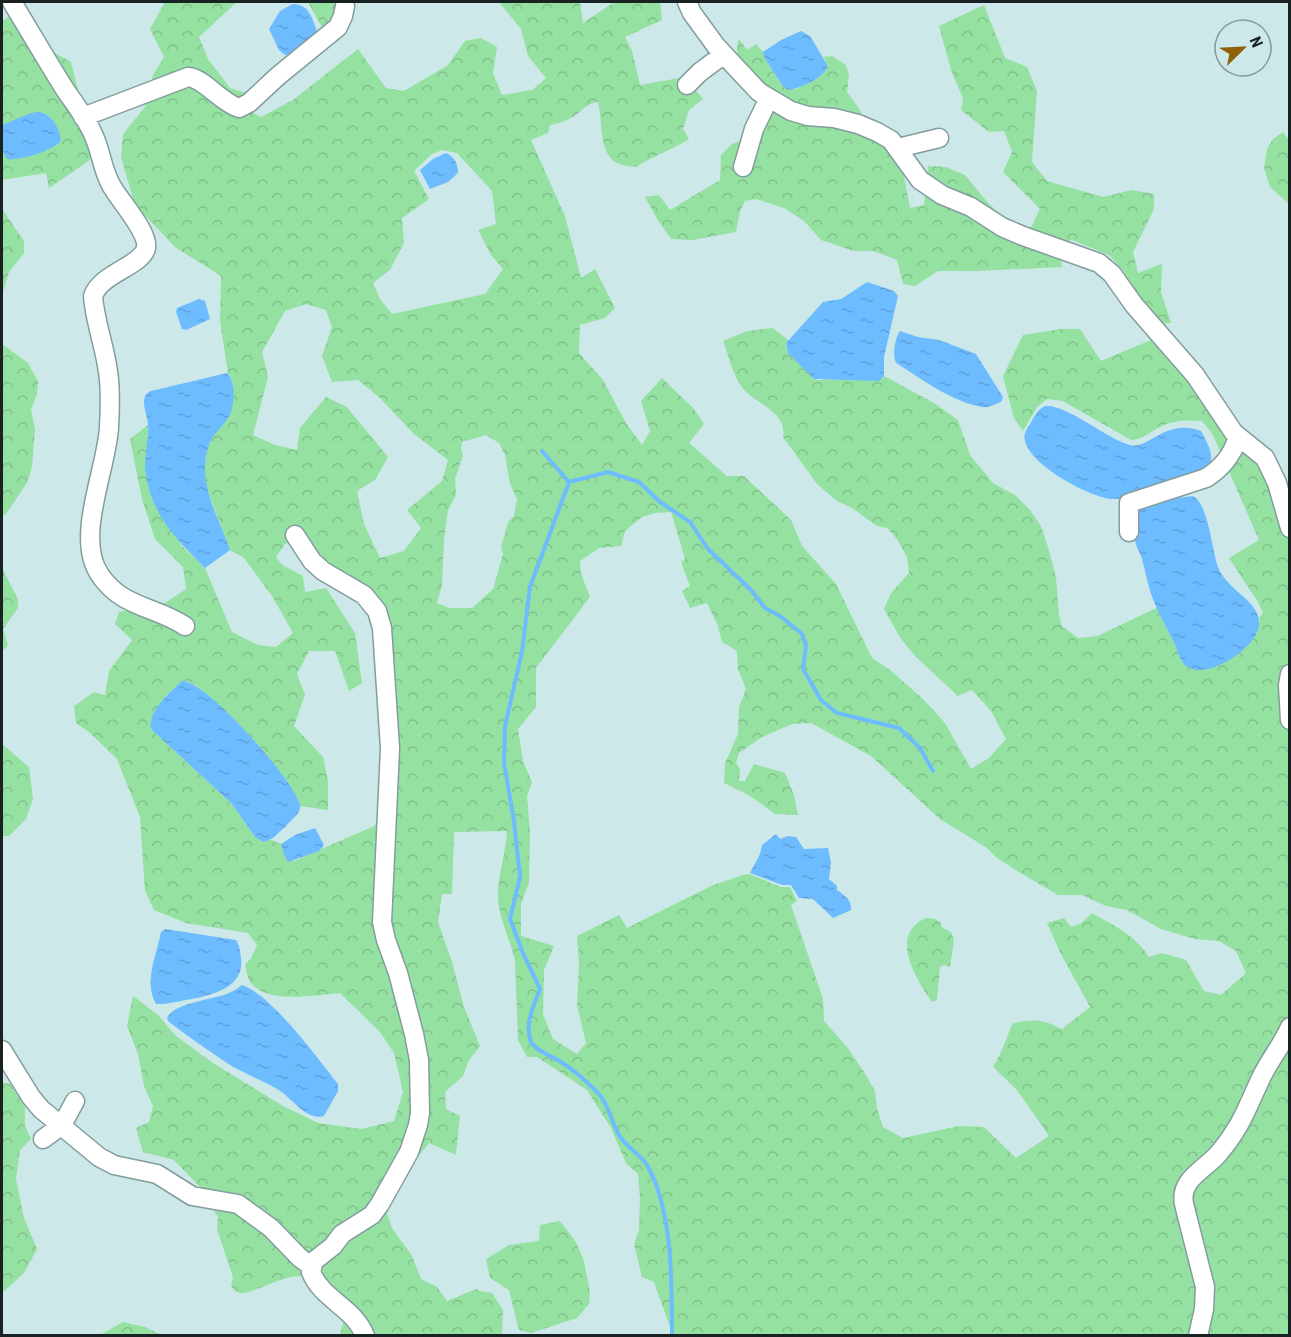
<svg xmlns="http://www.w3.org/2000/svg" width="1291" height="1337" font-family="'Roboto Condensed',sans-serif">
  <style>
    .forest { fill: url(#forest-crowns); fill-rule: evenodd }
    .water { fill: url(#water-ripples) }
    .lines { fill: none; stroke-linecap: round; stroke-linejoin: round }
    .stream { stroke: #6dbcff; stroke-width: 4 }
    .minor-casing { stroke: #839d9e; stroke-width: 21 }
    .minor { stroke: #fff; stroke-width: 18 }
  </style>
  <defs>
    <pattern id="forest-crowns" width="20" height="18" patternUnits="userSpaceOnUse" patternTransform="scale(1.5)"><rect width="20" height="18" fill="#95e1a1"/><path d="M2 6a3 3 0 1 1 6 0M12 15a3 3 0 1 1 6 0" fill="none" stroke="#80c18a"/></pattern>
    <pattern id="water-ripples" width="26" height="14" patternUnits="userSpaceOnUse" patternTransform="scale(1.5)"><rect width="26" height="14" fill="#6dbcff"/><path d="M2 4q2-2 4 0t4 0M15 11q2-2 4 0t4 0" fill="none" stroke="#5ea1da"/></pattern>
  </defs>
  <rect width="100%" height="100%" fill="#cce8e8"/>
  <path class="forest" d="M165,2H237L199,37L208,59L230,88L249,94L250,111L261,117L293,100L358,49L386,88L404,91L448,65L465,41L481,38L497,47L493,73L502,95L532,90L546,78L528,56L521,29L499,2H580L583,23L614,2H660L662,20L625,37L632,51L640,85L685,77L703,99L689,110L683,129L689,139C672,150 653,156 636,167C630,166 622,166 617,163C598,153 603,121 598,102C588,103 585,108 577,114C570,120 560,123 550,125L548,133L531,140L565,216L581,278L595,269L615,308L605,318L580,325L579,353L603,380L626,423L642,445L650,431L641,401L662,378L694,409L704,424L689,443L727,476H744L791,520L802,546L836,584L872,658L890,670L923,699L945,723L971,769L989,758L1006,739L991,711L972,690L958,696L916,657L901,639L884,609L891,593L909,573L907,557L897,539L887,528L877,526L852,508L837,501L817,484L783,437C787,413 760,405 746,392C733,379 730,358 723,341L747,331L773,328L788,340L786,343L788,353L817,380L882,379L884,376L934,403L958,420L970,455L993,483L1015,495L1030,510L1041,526L1048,547L1056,577L1059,615L1062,626L1078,638L1098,636L1156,608L1176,646L1181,661L1260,622L1259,618L1263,613L1258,602L1229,558L1259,540L1213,435L1202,421C1188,420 1176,420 1162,426C1150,431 1144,440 1131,440L1063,401L1047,399L1037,407L1023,431L1014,418L1003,376L1023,335L1061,329H1080L1101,361L1158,337L1261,461L1290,536L1289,1335H673L654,1282L642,1277L634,1244L639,1230L640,1197L638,1174L626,1163L611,1128L587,1090L537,1057H527L518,1040L515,961C510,937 497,917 498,892C499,872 506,851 507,831L454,832L452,894H442L438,922L452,962L464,1007L480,1046L469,1060L463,1076L445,1092L446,1109L460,1116L456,1155L429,1143L396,1185L385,1208L392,1228L412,1256L421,1279L437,1287L447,1301L476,1289L480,1291L492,1293L503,1310L502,1335H340L348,1305C334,1294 322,1281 305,1277C284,1272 249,1298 238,1292C235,1291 233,1288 231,1286L233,1277L217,1229L218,1217L197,1184L174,1160L143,1152L136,1128L149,1122L153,1106L144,1086L138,1054L127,1026L133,996L158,1015L176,1036L213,1063L283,1106L318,1123L361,1129L394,1121L403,1092L394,1053L380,1032L340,993C316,995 261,1006 248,978C247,974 246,969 245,965L251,958L257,945L248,933L186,923L154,910L145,891L140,817L117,759L89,732L76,723L74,706L94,692L105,695L109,671L132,640L115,624L119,612L165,603L186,589L183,567L155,539L142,499L130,439L148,425L146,474L181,545L205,568L232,632L258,645L276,647L293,633L272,596L244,558L230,550L207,489L204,468L208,446L218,428L228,419L233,389L232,381L228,373L220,321L221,276L175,247L135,205L121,157L123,134L145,107L153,75L164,57L150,29ZM442,150L457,153L492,191L496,224L478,230L491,255L503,269L485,294L392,314L380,299L373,283L390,270L404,243L402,218L429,199L414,171L432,154ZM306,304L326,310L332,327L322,356L332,382L358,380L380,398L414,434L448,460L442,481L407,510L421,528L404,551L380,558L364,524L357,491L375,480L388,457L347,407L326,397L300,428L297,450L275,445L253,435L268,377L262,352L285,311ZM486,435L499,443L505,455L510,484L517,499L514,516L508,522L501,547L503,554L493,589L472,608H450L437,603L442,585L444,539L448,510L456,495L455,479L463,456L461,449L462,442ZM671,512L685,559L681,562L690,586L682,591L690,608L707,603L718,626L722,642L737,651L738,669L746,689L739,707L738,734L725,763L724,783L750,796L775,814L798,815L794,795L785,773L754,764L745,781H739L740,769L736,763L739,753L762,737L792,724L811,723L871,756L940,819L987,848L997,858L1022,874L1058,895H1082L1106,906L1127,910L1161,929L1195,939L1219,941L1236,951L1246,973L1221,995L1204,991L1186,960L1162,953L1149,957C1135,935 1113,925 1092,913L1080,924L1071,927L1064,918L1047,923L1060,952L1090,1007L1062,1029C1041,1019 1036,1019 1013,1023C1006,1038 1002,1053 993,1067L1017,1090L1049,1136L1016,1158L984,1127L959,1126L903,1138L883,1127L877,1108L875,1091L864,1072L847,1047L824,1021L823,999L791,905L797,901L790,887H781L749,874L743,875L713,885L627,928L619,915L577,936L579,963L577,1005L586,1043L577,1054L553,1039L543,1014L544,970L554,946L521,936V904L529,882L530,832L527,796L532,782L523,761L518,729L536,707V668L590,597L581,574L580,561L599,548L621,546L625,531L642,517L654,513ZM300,536L311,552L381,609L385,812L374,826L294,861L283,852L281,844L272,840L255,837L232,804L151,729C148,715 173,683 187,681C200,686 210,697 220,707C253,736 280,767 300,806L328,810V781L323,757L294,726L305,695L297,674L309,651H335L349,691L362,683L355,633L326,588L305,592L303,576L282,565L276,557L285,544Z
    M308,2H350L323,29Z
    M984,5L1005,58L1027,67L1037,91L1032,162L1047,181L1103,197L1132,190L1154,194V209L1133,252L1138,273L1162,264L1161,292L1171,323L1159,324L1133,292L1124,272L1109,255L1072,240L1059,244L1062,267L976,271H938L915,286L903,284L897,260L874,251H854L821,240L804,221L784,208L756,199L745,201L740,211L736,232L693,240L671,239L659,222L645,197L659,195L670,210L720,180L721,155L732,144L755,135L767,108C754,89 730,63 739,39L747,50L756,44L763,52L764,57L782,85L796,89C807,84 824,78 828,66L824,57L832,56L846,65L849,75L847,92L858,107L872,135L901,160L910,208L924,205L928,166L946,167L965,175L988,203L1019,231L1032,226L1040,209L1003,172L1012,152L1004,131L989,132L961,110L963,98L952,73L939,26Z
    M11,15L32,40L71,62L78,90L96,129L90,160L49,188L46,173L2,180V21Z
    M1283,132L1289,140V204L1270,187L1264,168L1267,149L1273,139Z
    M2,209L24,241V253L9,272L2,295Z
    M2,344L28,363L38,381L37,394L31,410L35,429L32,467L27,483L6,514L2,516Z
    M2,568L18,599V608L3,629L8,645L2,651Z
    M2,744L29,767L33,799L26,819L9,836H2Z
    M926,918L935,919L941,923V927L951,932L954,940L950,967L944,965L940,967L937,1000L932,1002C916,979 888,935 926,918Z
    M2,1082L10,1084L25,1107V1126L31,1139L20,1150L16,1179L24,1218L37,1249L24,1273L2,1293Z
    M560,1221L576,1242L584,1261L590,1292L589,1304L577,1318L531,1333L519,1330L509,1290L490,1278L486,1259L509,1245L539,1241L540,1225Z
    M123,1322L145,1327L161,1335H100Z"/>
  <path class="water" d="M293,4C309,4 312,18 317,31C311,43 297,54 285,55L279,50L269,29L280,11Z
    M801,31L810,36L828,66C823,79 801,88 788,90L782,85L764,57L763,52L781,40Z
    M40,112C53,116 59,127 61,141C52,151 20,161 7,159L2,149V125L31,113Z
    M446,153C454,156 458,164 458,173L448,182L430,189L420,170L433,159Z
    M867,282L894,291L898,296L884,357V376L879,381L814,379L788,353L786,343L823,302L841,299Z
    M199,299L205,301L210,319L186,330L182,329L176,312L177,308Z
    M900,331L918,337L939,340L976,354L1003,397L1001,402C995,404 989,408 982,407C952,402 922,379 896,363C892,355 895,338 900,331Z
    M227,373C237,383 235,411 226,421C219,430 211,437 208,448C197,484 219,517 230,550L205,568C177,540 152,516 146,475C143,459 149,441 148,424C147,413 138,396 151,391Z
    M1045,406C1067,404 1105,438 1130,445C1149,450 1165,418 1201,431C1207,443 1216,456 1208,468C1184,477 1137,501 1111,499C1088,496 1031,466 1025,441C1023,434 1027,429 1030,424C1034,417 1037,410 1045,406Z
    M1193,496C1208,503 1212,550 1218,567C1226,589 1256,599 1259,620C1263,645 1210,679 1189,668C1180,663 1179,654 1175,645C1169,631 1160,618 1155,604C1148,589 1146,572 1141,556C1139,551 1135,544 1135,539C1134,530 1136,520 1137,511L1177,498Z
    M182,681C204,678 295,781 300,805C302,813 290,821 285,827C277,834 273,840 263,842L255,837L232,804L151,729C147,712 170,692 182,681Z
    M315,828L324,845L319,851L288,862L283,852L281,844L295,835Z
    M776,834L780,839L788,836L796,837L804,849L828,848L831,863L829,879L837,886V890C844,895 852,900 851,910L833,918L813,899L799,898L791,885H782L750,873L760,854L762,845Z
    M165,929L236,940C240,946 240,952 241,958C246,996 192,998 165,1004H156C143,982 157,954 161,932Z
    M242,985C272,995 318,1059 338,1084V1091L324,1116C305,1121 292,1097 277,1089C261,1080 243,1073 227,1063C207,1050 188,1036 169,1022L167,1018C175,1002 213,1000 229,993C234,991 238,988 242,985Z"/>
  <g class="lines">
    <path class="stream" d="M542,451L569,482L608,472L639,482L660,502L690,522L708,549L752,591L765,608L780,616L802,634L806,646L803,669L821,700L837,713L899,728L920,748L933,771
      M569,482L530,587L522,652L505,726L504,763L514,821L520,877L510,919L523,953L540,989C534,1005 524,1025 531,1042C536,1051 552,1056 561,1062C574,1070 585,1080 596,1091C608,1102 611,1121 619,1135C626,1147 640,1154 647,1165C673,1210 672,1285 672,1336"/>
    <g class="minor-casing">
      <path id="minor" d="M12,2C29,30 46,59 64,88C74,103 86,118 93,134C101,150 102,169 111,185C119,200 149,232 146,248C142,266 101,273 93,296C95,322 105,347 108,372C111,390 110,409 109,427C107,469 74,538 100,575C122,608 155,606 185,626
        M687,2L692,13L716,46L759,92L791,111L808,116L834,118L858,124L877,132L891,140L920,180L942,195L971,207L1002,227L1023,236L1099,263L1112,274L1134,305L1195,375L1234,433L1265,458L1277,483L1290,528
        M687,85L700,72L723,55
        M83,117L188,77C204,78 220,102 239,108L249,103L278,76L338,27L343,16L345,6
        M898,148L939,138
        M743,167L754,129L769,98
        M1129,532V503L1206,478C1222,468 1232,456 1238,437
        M295,535L312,561L323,571L364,595L377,611L382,628L390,748L382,922L386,940L398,973L414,1034L419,1060L420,1113L418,1125L409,1152L380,1204L372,1215L342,1234L333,1246L314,1261L311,1272C322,1300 355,1308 365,1336
        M1290,674L1288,685L1290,720
        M2,1050L31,1097L41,1109L99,1157L114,1165L157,1174L192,1196L238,1204L271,1228L300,1258L311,1266
        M43,1139L62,1125L75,1101
        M1198,1336L1204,1309L1205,1287L1184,1204C1179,1179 1206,1169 1219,1153C1242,1126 1247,1107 1262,1076C1270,1059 1283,1044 1290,1027"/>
    </g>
    <use href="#minor" class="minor"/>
  </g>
  <rect width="1291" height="1337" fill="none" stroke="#182222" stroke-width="6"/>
  <g transform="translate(1243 48) rotate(66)"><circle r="28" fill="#cce8e8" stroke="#849999" stroke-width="1.5"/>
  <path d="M0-4.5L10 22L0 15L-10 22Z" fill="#8f610a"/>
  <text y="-9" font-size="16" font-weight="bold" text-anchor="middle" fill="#182222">N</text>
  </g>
</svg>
